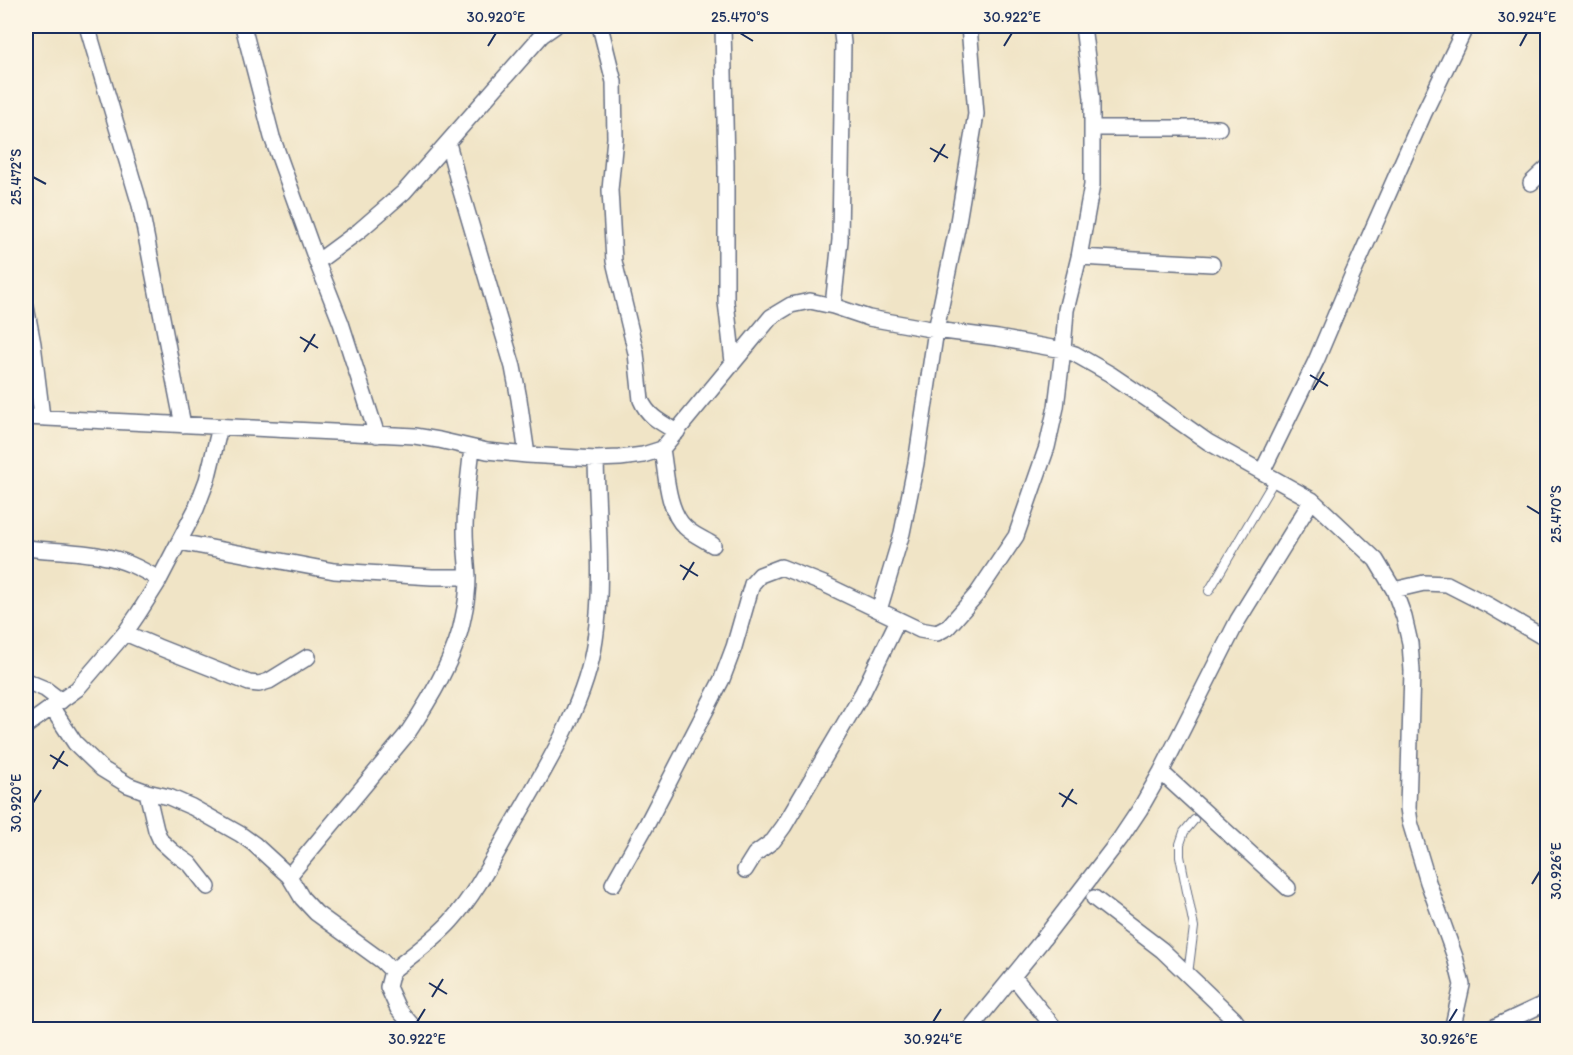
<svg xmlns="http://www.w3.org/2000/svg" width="1573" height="1055" font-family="Itim,sans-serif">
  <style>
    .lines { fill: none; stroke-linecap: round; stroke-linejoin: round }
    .lane-casing { stroke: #666e82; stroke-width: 10 }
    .street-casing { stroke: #666e82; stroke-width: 18 }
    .lane { stroke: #fff; stroke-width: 8 }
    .street { stroke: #fff; stroke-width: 15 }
    .ticks { fill: none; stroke: #1b2f5e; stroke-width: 2 }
    .neatline { fill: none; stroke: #1b2f5e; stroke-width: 2 }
    .ticks-label { font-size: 15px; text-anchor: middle; fill: #1b2f5e }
  </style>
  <rect width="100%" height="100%" fill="#fcf5e5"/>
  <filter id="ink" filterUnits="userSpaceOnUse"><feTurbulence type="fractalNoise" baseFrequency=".0167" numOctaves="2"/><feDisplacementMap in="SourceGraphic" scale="12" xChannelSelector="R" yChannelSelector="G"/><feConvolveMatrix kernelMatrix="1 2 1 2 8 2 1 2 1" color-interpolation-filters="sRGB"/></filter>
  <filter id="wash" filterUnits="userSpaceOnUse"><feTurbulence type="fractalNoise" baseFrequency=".008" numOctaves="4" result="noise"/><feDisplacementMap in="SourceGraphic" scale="24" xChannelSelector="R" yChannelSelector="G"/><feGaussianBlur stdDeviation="1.35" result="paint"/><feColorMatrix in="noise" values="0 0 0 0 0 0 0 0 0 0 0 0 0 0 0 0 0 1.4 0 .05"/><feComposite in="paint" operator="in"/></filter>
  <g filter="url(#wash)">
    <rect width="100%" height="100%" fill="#f0e4c6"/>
  </g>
  <g filter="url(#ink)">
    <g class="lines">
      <g class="lane-casing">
        <path id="lane" d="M1209,591L1275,479
          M1188,974L1194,927L1180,856V844L1184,832L1194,820"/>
      </g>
      <g class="street-casing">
        <path id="street" d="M87,26L140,205L183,425
          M243,26L272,137L317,262L341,323L377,435
          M600,26L614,82L615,138L610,190L614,261L636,353L641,400C648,417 662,423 677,432
          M723,26L726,166V302L733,362
          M1092,128H1219
          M448,143L458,181L513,367L519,399L527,455
          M1531,183L1548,167
          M1079,257L1212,264
          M317,262L359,231L404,192L542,35L555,26
          M833,306L840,240L843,43L841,26
          M26,307L33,344L42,417
          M26,417L415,436L439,440L487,451L527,455L596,459L620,458L643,455L662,449L771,317L791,305L810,301L833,306L869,318L936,330L998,338L1063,350L1075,354L1110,374L1150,401L1208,442L1262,472
          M662,449C666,471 667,511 685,527C693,535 704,539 713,545
          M179,542L334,571L432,577H468
          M26,548C51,551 77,551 102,556C123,559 141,569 159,579
          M1394,590L1424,583L1447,584L1490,606L1548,640
          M879,610L902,533L916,463L936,330L957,228L976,114L969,26
          M125,633L158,647L249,683L259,684L269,681L308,657
          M26,681L45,689L61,701
          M52,708L75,743L102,769L128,785L147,792L169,797L192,807L240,834L254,844L289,876L302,898L316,913L382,961L392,971
          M26,726L77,689L125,633L138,614L157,584L196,509L207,480L220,427
          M1161,772L1288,888
          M147,792L156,830L161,841L173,852L190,864L208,887
          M745,870L755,854L773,841L784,826L863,692L898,620
          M289,876L407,734C429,701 456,657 463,618C466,605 468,590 468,577C467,561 465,546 465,531C465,503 469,475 472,448
          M613,884L647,824L722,679L734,647L752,584L760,575L781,567L824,584L920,630L937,633L948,627L977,594L1016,536L1047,447L1056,407L1063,350L1066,310L1079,257L1092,185V98L1083,26
          M1094,898L1162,950L1234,1019L1242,1030
          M1013,976L1056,1030
          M416,1030L398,1009L388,987L392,971C412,955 434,940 451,921C476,893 493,859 512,826C544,770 586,705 595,640C604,581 597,519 596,459
          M969,1030L1040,943L1120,839L1140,809L1161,772L1238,620L1312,500
          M1452,1030L1462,985L1455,957L1428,882L1410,822L1408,808L1412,671L1410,643L1404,617L1394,590L1376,560L1312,500L1262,472L1316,361L1352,276L1424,113L1466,26
          M1488,1030L1548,1002"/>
      </g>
      <use href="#lane" class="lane"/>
      <use href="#street" class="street"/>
    </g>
  </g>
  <path class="ticks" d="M740,33L753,41M488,46L496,33M1004,46L1012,33M1520,46L1527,33M930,148L948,158M934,162L945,144M33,177L46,184M300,337L318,348M304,352L315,334M1310,375L1328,386M1313,390L1324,372M1527,506L1540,514M680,565L698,576M683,580L694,562M50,755L68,766M53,769L64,751M1059,793L1077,804M33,803L41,790M1062,807L1073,789M1532,884L1540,871M429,983L447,994M432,997L443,979M417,1022L425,1009M933,1022L941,1009M1449,1022L1457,1009"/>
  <rect width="1573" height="1055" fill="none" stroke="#fcf5e5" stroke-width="66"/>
  <rect x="33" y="33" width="1507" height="989" class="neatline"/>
  <g class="ticks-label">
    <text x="496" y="22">30.920°E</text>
    <text x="740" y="22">25.470°S</text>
    <text x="1012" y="22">30.922°E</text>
    <text x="1527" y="22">30.924°E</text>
    <text transform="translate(16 177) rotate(-90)" y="5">25.472°S</text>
    <text transform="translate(1556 514) rotate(-90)" y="5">25.470°S</text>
    <text transform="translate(16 803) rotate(-90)" y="5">30.920°E</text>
    <text transform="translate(1556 871) rotate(-90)" y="5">30.926°E</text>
    <text x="417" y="1044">30.922°E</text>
    <text x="933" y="1044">30.924°E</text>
    <text x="1449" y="1044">30.926°E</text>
  </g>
</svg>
